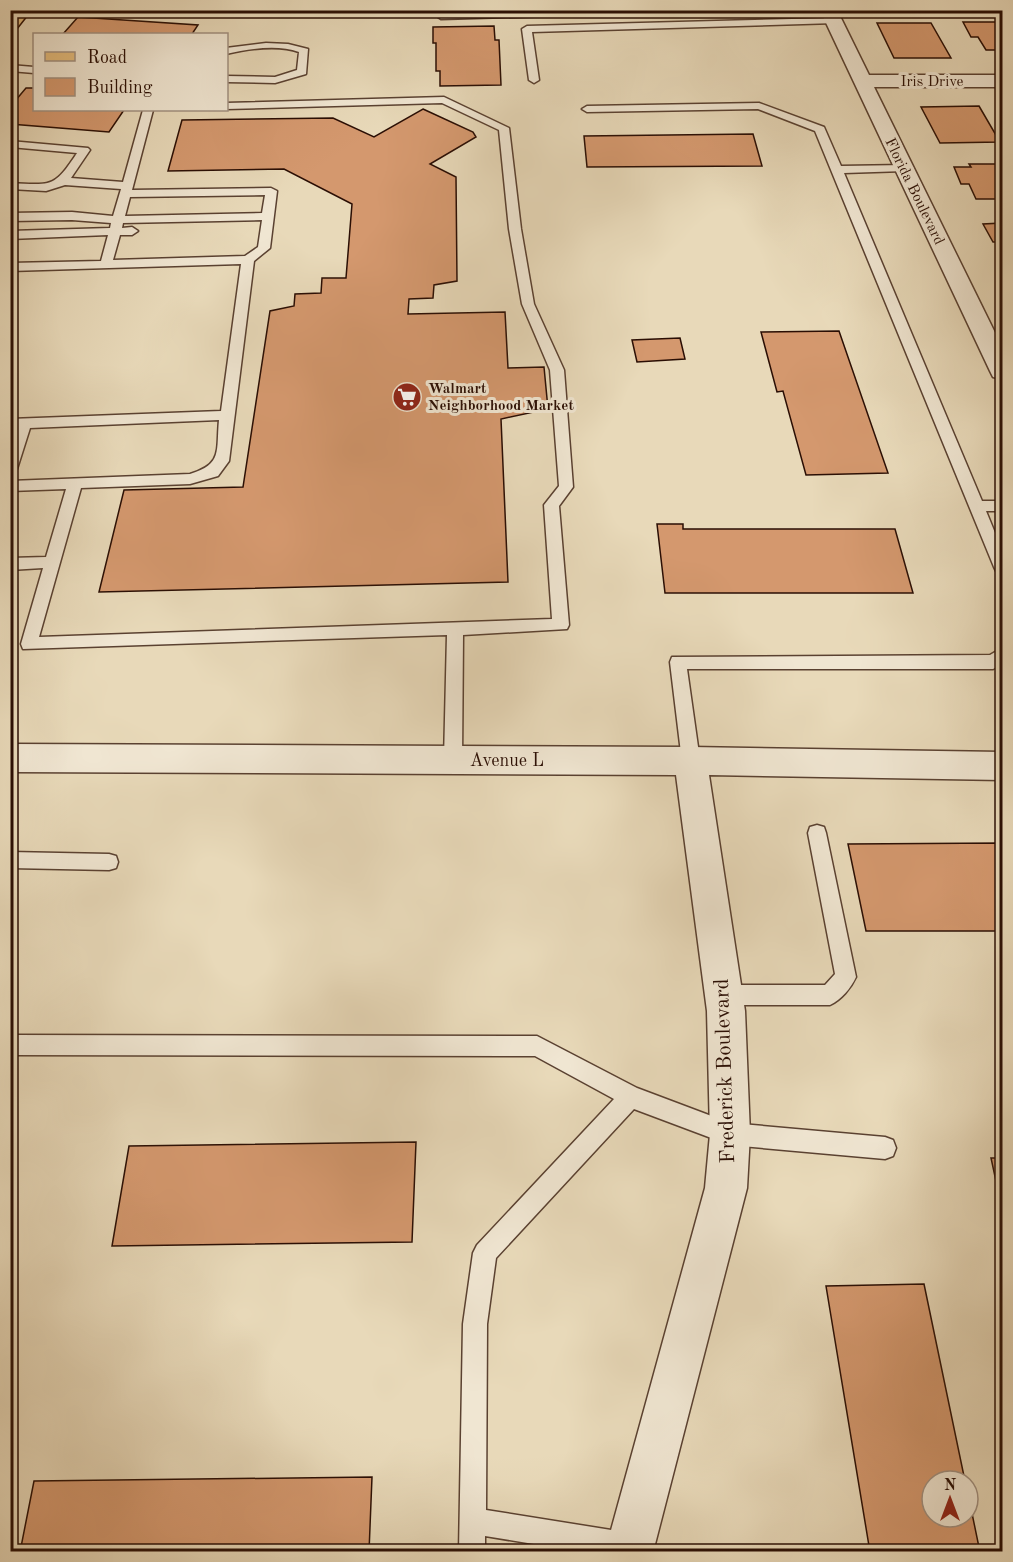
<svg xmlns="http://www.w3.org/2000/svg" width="1013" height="1562" font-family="'Old Standard TT',serif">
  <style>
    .building { fill: #d4986e; stroke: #2a0e04; stroke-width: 1.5 }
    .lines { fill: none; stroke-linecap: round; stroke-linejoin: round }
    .lane-casing { stroke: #5a4131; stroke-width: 3 }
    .street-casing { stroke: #5a4131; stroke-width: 3 }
    .primary-casing { stroke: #2a0e04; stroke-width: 3 }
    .lane { fill: #f0e6d2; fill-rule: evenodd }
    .street { fill: #f0e6d2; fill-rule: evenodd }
    .primary { fill: #e4bc7c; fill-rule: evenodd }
    .labels { text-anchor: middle; stroke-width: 6; stroke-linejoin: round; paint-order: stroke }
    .far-street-label { font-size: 15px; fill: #2a0e04; stroke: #f0e6d2 }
    .far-poi-label { font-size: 15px; font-weight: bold; fill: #2a0e04; stroke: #f0e6d2; text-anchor: start }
    .street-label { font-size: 18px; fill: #2a0e04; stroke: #f0e6d2 }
    .near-street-label { font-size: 21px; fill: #2a0e04; stroke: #f0e6d2 }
  </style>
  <rect width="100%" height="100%" fill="#e8d9b9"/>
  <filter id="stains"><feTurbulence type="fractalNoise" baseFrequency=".00333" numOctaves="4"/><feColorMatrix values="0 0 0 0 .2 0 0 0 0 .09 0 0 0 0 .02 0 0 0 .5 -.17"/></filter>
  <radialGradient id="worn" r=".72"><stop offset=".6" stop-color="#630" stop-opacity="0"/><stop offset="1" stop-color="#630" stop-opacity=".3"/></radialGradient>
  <path class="building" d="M78,17L198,25L192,34H63Z
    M963,22H1002V50H986L978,37H971Z
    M877,23H931L951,58H894Z
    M494,26L495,40H499L501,85L440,86V71H436V43H433V27Z
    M26,88H34V110H124L109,132L10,124V107Z
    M979,106L1000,142L940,143L921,107Z
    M423,109L473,132L476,137L430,164L456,177L457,281L434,285L433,298L409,299L408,314L505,312L508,368L544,367L548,409L501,419L508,582L99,592L124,490L243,487L270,311L294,306L295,294L321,293L322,278H346L352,204L284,169L168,171L182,120L333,118L374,137Z
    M753,134L762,166L587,167L584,136Z
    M969,164H1002V199H976L969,184H961L954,167H971Z
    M1001,220H1002V246L1000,242H993L983,224L1002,223Z
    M839,331L888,473L806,475L783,391L777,392L761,332Z
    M680,338L685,359L637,362L632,340Z
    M657,524H683V529H895L913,593H665Z
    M1002,843V931H866L848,844Z
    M416,1142L412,1242L112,1246L129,1146Z
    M991,1158H1002V1209Z
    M924,1284L965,1481H932V1517H968V1494L980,1552H870L826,1286Z
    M372,1477L369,1552H20L34,1481Z"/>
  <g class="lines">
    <g class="lane-casing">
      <path id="lane" d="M427,10L443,13L664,10L660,13L441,19Z
        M833,18L836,19V23L532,32L539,80L534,83L529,80L522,29L527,26Z
        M266,43L288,44L308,49L306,74L275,83L226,82V76L275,77L297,70L299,52C277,44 248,49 226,54V48Z
        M10,65L34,67V73L10,71Z
        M444,97L509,128L521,229L534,304L564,370L573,487L559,506L569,625L567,629L463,635L462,760L459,765L453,768L447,765L444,760L447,635L23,649L21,644L43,568L10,570V558L46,557L66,489L10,491V481L190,474C223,464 216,451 219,420L30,428L17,469L10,474V446L16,428L10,429V419L221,411L241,264L10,271V263L101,261L108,235L10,239V231L110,228L111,223L72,220L10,221V213L72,212L113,216L121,189L65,185L46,191L10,189V183C52,185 54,188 77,153L10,147V141L88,148L90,150L71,178L123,182L143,110H153L132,190L271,188L277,191L270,248L254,261L229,461L218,476L190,484L81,488L39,637L552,619L544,505L559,486L550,370L522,304L509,229L499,130L442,103L226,109V103ZM265,195L262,213L125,216L130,197ZM262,220L258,247L245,256L113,260L120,235H132L138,231L132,227L122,228L123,223Z
        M759,103L824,127L841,166L905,165L911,168L905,171L844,173L982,501H1002V511H986L1002,550V573L996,571L994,567L815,131L758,109L587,112L582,109L587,106Z
        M1002,648V664L993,669H687L700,761L697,766L691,769L685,766L682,761L670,662L672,657L990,655Z
        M817,825L824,827L826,833L856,977C851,988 841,1000 830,1005H724L717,1002L714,995L717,988L724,985H825L835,974L808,833L810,827Z
        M10,852L109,854L116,856L118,862L116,868L109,870L10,868Z
        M10,1035L537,1036L637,1088L730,1123L885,1137L893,1140L896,1148L893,1156L885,1159L730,1145L634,1109L496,1258L487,1324L486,1510L630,1533L639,1537L643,1546L641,1552H582L485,1536V1552H459L463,1324L473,1253L477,1245L614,1099L535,1056L10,1055Z"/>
    </g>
    <g class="street-casing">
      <path id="street" d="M820,10H837L869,75H1002V87H874L1002,347V379L993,377L990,371Z
        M10,744L691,747L1002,752V780L709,775L745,1011L750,1134L747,1188L653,1552H605L705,1188L710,1134L707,1011L676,775L10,772Z"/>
    </g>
    <g class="primary-casing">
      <path id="primary" d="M13,10H31L16,29L10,30V14Z"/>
    </g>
    <use href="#lane" class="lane"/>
    <use href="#street" class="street"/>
    <use href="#primary" class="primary"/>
  </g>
  <defs>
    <g id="supermarket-disc" transform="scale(1.5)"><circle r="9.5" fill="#8f2418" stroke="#f0e6d2"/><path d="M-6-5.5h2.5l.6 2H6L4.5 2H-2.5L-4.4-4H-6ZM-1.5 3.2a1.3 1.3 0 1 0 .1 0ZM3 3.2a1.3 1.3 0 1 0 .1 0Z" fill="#fff"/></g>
  </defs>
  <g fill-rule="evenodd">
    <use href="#supermarket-disc" x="407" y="397"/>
  </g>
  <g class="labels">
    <g class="far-street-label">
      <text x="932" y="86">Iris Drive</text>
      <text transform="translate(915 191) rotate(64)" y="5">Florida Boulevard</text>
    </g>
    <g class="far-poi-label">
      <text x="428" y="393">Walmart<tspan x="428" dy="17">Neighborhood Market</tspan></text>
    </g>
    <g class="street-label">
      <text x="507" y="766">Avenue L</text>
    </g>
    <g class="near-street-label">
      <text transform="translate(724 1071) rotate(-92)" y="7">Frederick Boulevard</text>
    </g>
  </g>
  <rect width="1013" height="1562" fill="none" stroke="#e8d9b9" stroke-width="36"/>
  <rect x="12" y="12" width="989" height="1538" fill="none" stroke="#2a0e04" stroke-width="3"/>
  <rect x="18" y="18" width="977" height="1526" fill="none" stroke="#2a0e04" stroke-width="1.5"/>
  <rect x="33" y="33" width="195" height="78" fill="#f0e6d2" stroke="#a19080" stroke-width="1.5"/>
  <rect x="45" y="52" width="30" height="9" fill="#e4bc7c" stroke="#a19080" stroke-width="1.5"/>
  <text x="87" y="63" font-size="18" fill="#2a0e04">Road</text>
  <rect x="45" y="78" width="30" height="18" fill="#d4986e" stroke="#a19080" stroke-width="1.5"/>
  <text x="87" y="93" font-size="18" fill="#2a0e04">Building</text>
  <g transform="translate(950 1499)"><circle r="28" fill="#f0e6d2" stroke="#a19080" stroke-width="1.5"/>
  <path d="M0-4.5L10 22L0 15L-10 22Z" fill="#8f2418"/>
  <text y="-9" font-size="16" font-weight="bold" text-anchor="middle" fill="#2a0e04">N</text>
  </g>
  <rect width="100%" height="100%" filter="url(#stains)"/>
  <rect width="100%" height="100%" fill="url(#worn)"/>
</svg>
